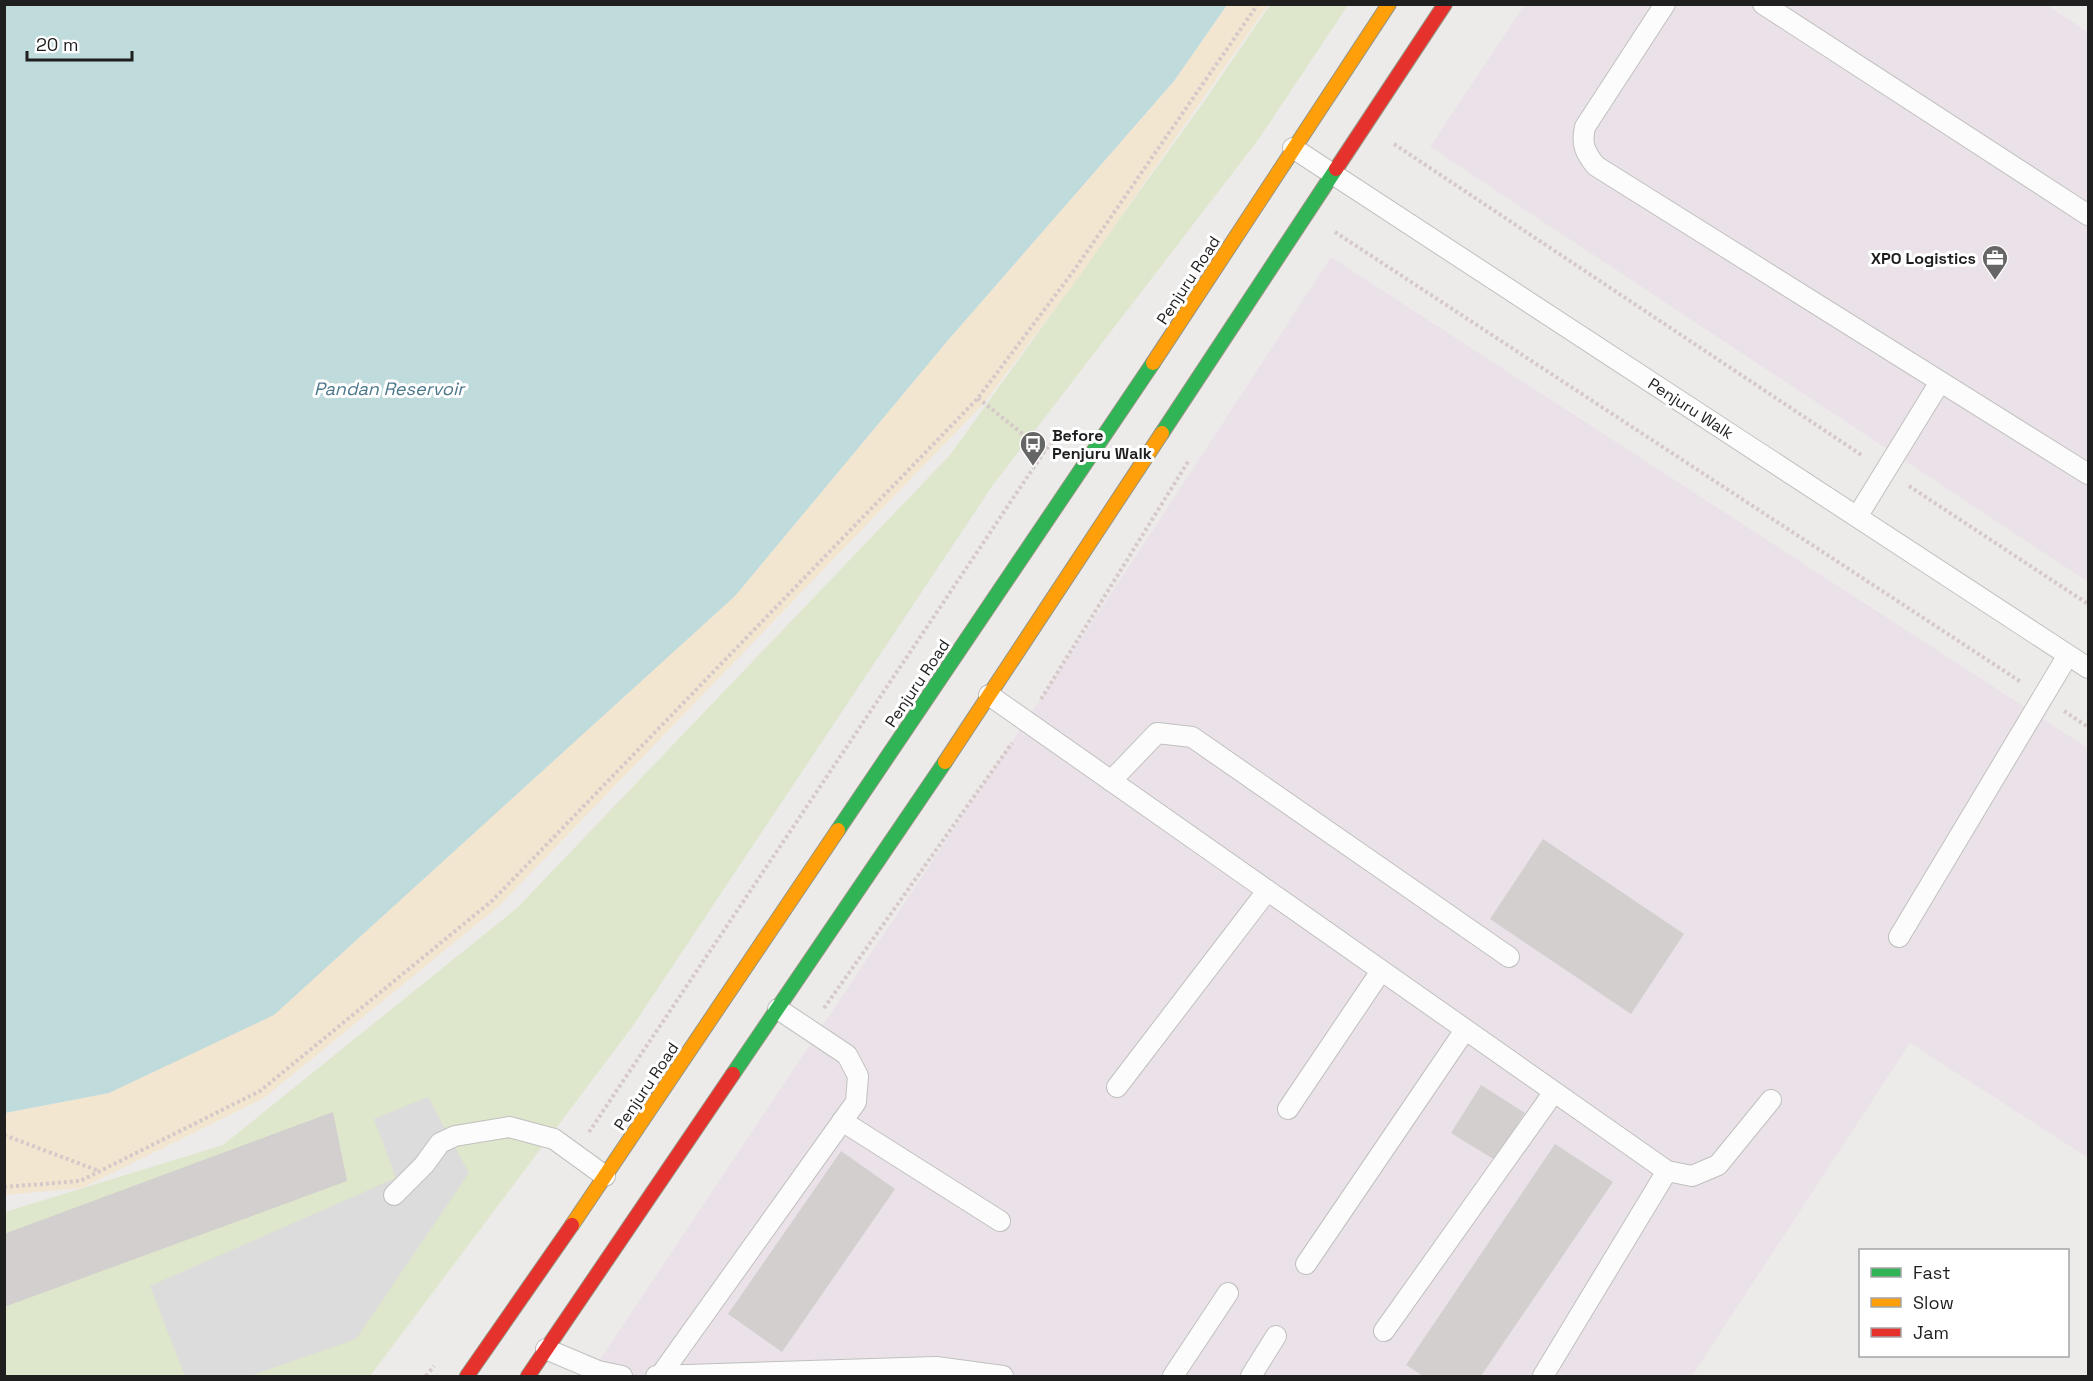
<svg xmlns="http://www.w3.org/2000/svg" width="2093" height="1381" font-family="'Space Grotesk',sans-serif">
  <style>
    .industrial { fill: #eae2e8 }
    .grass { fill: #dee6cb }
    .sand { fill: #f2e6d1 }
    .parking { fill: #dddcdc }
    .water { fill: #c0dbdc }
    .building { fill: #d2cfce }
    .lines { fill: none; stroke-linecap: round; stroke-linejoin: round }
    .lane-casing { stroke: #c0c0bf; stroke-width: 22 }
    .fast-casing { stroke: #969483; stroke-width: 16 }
    .slow-casing { stroke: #969483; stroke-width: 16 }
    .jam-casing { stroke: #969483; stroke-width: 16 }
    .path { stroke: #d5c9c9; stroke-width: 4; stroke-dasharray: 3 3; stroke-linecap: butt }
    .lane { stroke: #fcfcfc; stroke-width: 20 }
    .fast { stroke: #30b455; stroke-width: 14 }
    .slow { stroke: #ff9f0a; stroke-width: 14 }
    .jam { stroke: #e5322d; stroke-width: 14 }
    .labels { text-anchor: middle; stroke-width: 6; stroke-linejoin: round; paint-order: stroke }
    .poi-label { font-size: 16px; font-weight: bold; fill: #1f1f1f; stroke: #fff; text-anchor: end }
    .street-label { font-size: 16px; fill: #1f1f1f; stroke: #fff }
    .water-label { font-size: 18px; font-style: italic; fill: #4c788d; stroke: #fff }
  </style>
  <rect width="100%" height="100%" fill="#edebe9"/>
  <path class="industrial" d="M1524,5H2047L2088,32V582L1430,147Z
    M1331,257L2088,748V1158L1910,1043L1692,1376H589L1143,545Z"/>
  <path class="grass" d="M1270,5H1348L1258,140L993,485L632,1027L370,1376H5V1212L223,1145L517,908L950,455L1203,103Z"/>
  <path class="sand" d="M1227,5H1268L1081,274L984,403L499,906L264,1098L82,1188L5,1195V1113L109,1093L735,596L949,339L1174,81Z"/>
  <path class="parking" d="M428,1097L469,1173L356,1339L250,1376H185L150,1286L396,1178L374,1119Z"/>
  <path class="water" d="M5,4H1227V5L1174,81L949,339L735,596L274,1015L109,1093L5,1113Z"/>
  <path class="building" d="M1543,839L1684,934L1631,1014L1490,919Z
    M1481,1085L1525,1113L1495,1160L1451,1133Z
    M333,1112L347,1181L4,1307V1234Z
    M1555,1144L1613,1182L1481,1376H1423L1406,1365Z
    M841,1151L895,1189L782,1352L728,1314Z"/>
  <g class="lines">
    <g class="lane-casing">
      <path id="lane" d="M1665,4L1585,127C1581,144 1585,153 1596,166L2088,474
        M1763,4L2088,215
        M1293,148L2088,668
        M1857,517L1940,382
        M989,695L1667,1171L1692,1176L1718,1165L1771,1100
        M1111,781L1157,733L1192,737L1509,957
        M1899,937L2068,655
        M1117,1087L1267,891
        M1288,1109L1381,971
        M842,1121L1000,1221
        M394,1195L424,1165L440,1143L455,1136L509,1127L554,1139L605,1176
        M1306,1264L1465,1030
        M1384,1331L1554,1092
        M546,1349L598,1371L622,1376
        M656,1376L936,1367L1003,1376
        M660,1376L856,1102L858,1076L847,1055L778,1009
        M1173,1376L1228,1293
        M1251,1376L1276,1336
        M1543,1376L1667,1171"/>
    </g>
    <g class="fast-casing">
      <path id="fast" d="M1162,433L1336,169
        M838,830L1153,363
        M733,1074L945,762"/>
    </g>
    <g class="slow-casing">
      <path id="slow" d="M1153,363L1389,4
        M945,762L1162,433
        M572,1225L838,830"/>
    </g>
    <g class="jam-casing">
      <path id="jam" d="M1336,169L1445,4
        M467,1376L572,1225
        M528,1376L733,1074"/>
    </g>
    <path class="path" d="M1394,144L1863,456
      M1335,232L2021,682
      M978,398L1045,452
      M1909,486L2088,604
      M1041,699L1189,460
      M2064,711L2088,727
      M824,1008L1012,743
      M589,1132L1044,452L1063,430
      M4,1135L99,1171
      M4,1187L80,1181L260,1091L493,900L978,398L1075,269L1258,4
      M426,1376L434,1366"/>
    <use href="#lane" class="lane"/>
    <use href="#fast" class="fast"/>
    <use href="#slow" class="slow"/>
    <use href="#jam" class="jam"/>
  </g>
  <defs>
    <g id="office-pin" transform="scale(1.35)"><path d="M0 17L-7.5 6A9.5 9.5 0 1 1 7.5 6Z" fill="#676666" stroke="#fff"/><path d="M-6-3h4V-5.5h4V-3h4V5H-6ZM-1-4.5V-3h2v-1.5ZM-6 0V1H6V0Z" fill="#fff"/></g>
    <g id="bus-pin" transform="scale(1.35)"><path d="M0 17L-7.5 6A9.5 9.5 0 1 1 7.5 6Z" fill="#676666" stroke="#fff"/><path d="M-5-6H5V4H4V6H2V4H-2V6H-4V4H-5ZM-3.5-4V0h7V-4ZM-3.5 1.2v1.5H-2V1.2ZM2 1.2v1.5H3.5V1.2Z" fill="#fff"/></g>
  </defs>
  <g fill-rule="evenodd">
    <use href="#office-pin" x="1995" y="258"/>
    <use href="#bus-pin" x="1033" y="444"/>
  </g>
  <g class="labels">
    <g class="poi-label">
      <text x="1976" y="264">XPO Logistics</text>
      <text x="1052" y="441" text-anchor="start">Before<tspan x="1052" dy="18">Penjuru Walk</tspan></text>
    </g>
    <g class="street-label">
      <text transform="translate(1188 280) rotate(-57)" y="6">Penjuru Road</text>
      <text transform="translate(1691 408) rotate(33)" y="6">Penjuru Walk</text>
      <text transform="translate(917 683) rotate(-56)" y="6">Penjuru Road</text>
      <text transform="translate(646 1086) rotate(-56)" y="6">Penjuru Road</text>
    </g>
    <g class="water-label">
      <text x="389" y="395">Pandan Reservoir</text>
    </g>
  </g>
  <rect width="2093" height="1381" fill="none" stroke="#1f1f1f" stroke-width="12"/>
  <rect x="1859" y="1249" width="210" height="108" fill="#ffffff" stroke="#a5a5a5" stroke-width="1.5"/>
  <rect x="1871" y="1268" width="30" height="9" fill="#30b455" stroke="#a5a5a5" stroke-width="1.5"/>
  <text x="1913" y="1279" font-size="18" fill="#1f1f1f">Fast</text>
  <rect x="1871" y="1298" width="30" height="9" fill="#ff9f0a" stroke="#a5a5a5" stroke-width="1.5"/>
  <text x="1913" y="1309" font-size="18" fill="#1f1f1f">Slow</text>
  <rect x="1871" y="1328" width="30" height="9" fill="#e5322d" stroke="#a5a5a5" stroke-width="1.5"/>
  <text x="1913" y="1339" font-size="18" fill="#1f1f1f">Jam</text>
  <path d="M27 51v9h105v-9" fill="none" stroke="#1f1f1f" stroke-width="3"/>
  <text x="36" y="51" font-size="18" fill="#1f1f1f" stroke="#ffffff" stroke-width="4.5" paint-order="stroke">20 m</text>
</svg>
